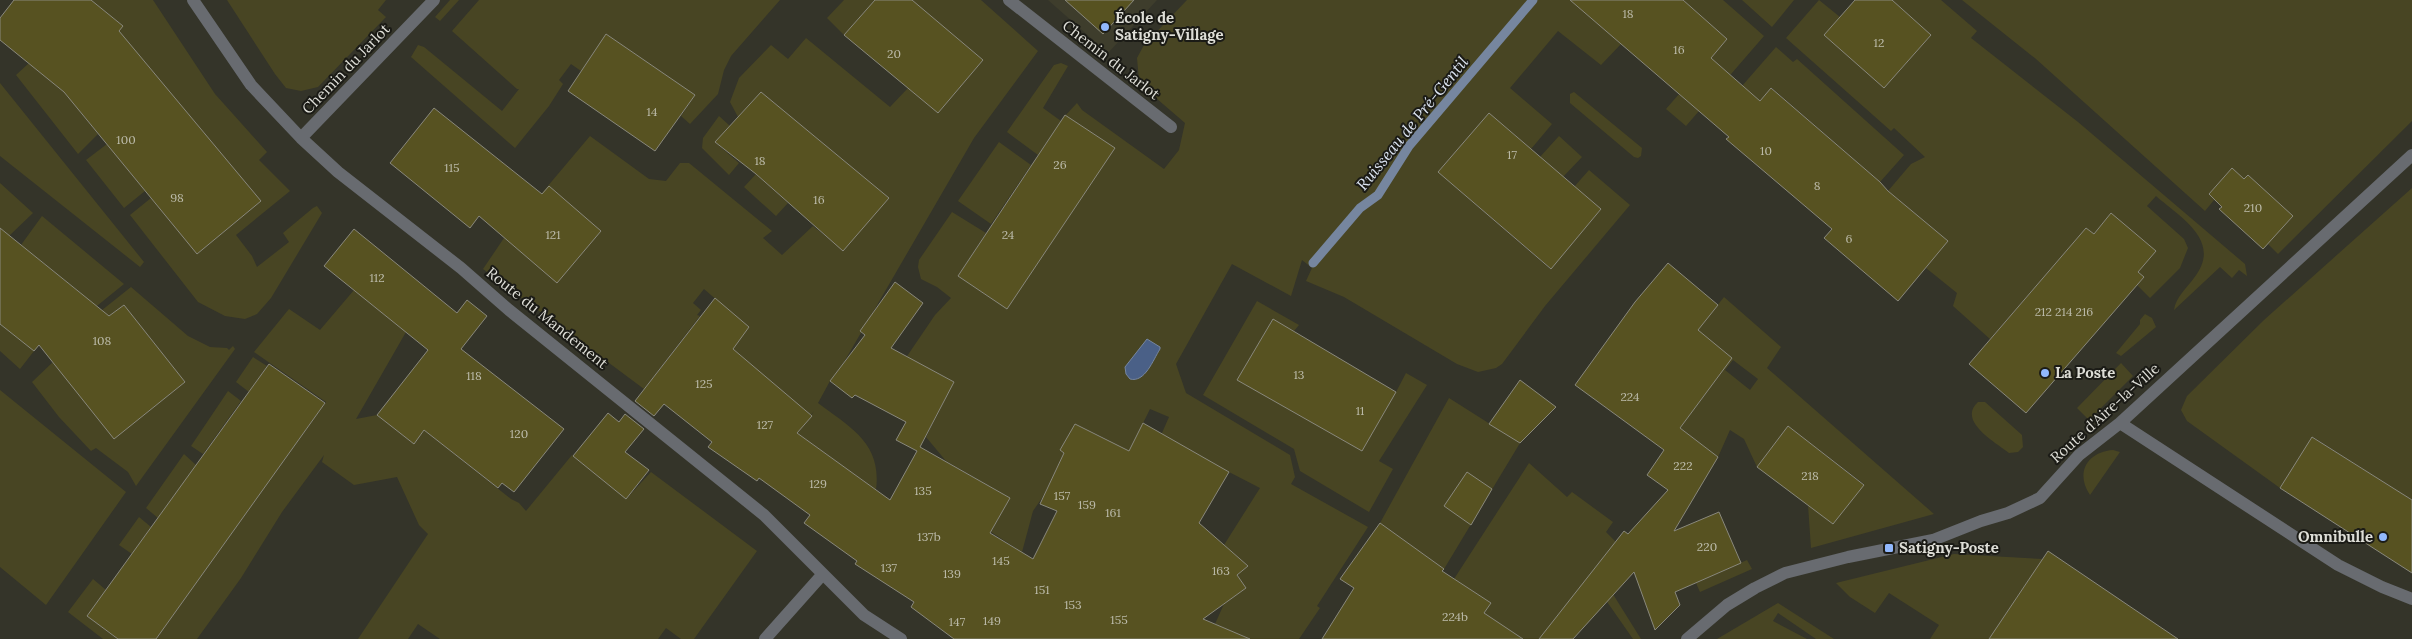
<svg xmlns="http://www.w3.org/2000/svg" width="2412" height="639" font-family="Lora,serif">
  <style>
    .built { fill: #3e3d2c }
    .green { fill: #484523; fill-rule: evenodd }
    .water { fill: #4a6087; stroke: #76869f }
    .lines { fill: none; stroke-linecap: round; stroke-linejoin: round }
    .stream { stroke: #76869f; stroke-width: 9 }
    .building { fill: #575221; stroke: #89887c }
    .minor { stroke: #686b70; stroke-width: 12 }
    .poi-dot { fill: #91b8fd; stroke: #1b1b16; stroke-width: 2 }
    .labels { text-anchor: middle; stroke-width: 4; stroke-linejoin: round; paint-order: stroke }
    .number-label { font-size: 12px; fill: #bcbbaa }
    .poi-label { font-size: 15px; font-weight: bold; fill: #deded7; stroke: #1b1b16; text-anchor: start }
    .street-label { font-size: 15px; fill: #deded7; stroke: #1b1b16 }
    .water-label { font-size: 16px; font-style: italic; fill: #dde5f2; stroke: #1b1b16 }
  </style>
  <rect width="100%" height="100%" fill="#343429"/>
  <path class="built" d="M1048,0H1157L1108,53Z"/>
  <path class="green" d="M91,0H153L215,94L267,152L259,160L290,191L236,235L252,256L257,267L289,242L283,233L313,208L317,206L322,213L271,298L257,314L245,319L225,316L198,302L130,215L151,198L197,254L261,201L143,60L80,112L98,134L78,154L16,75L29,63L63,91L123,26Z
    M227,0H386L378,10L386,17L318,87L301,91L286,88L275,74Z
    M450,0H459L440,21L435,17Z
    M479,0H780L731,56L724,70L718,94L690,124L681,116L695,95L606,34L581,71L571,64L559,80L563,84L549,106L515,148L411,57L418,45L424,47L502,111L519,89H517L452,31Z
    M844,0H875L844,35L827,18Z
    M911,0H981L1038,51L974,138L844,362L830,381L818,403C851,428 882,443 876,490L797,433L814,411L811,416L730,351L748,327L704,289L693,303L701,310L697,315L700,316L644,389L483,269L504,238L590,136L649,179L666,181L680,163H689L772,231L763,238L782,255L813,226L843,250L889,198L761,92L738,117L730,102L739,78L771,45L788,59L806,38L890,107L908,88L938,113L983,60Z
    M1187,0H1574L1573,2L1621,44L1601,65L1558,31L1510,88L1552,124L1531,149L1489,113L1438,172L1550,269L1601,209L1574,187L1589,170L1630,205L1545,306L1502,364L1496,368L1478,372L1457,364L1344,297L1306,281L1312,268L1302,260L1291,296L1232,264L1176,364L1186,393L1290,455L1295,477L1291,484L1368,527L1317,606L1320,608L1299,639H1250L1215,624L1224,604L1246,588L1237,575L1248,566L1224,545L1260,488L1229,472L1140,483L1169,417L1150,409L1115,480L1094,471L1110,441L1075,424L1060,450L1064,453L1044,495L1033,511L1022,552L991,532L1010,498L946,461L926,437L954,382L932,370L926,382L899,368L935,315L951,298L937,287L921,279L918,267L919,260L952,212L986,233L958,276L1007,309L1114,148L1064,117L1077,103L1082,110L1164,169L1179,150L1185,123L1149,92L1139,80L1137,58L1144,45Z
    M1683,0H1723L1764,36L1686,126L1666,109L1727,39Z
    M1742,0H1794L1772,27Z
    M1819,0L1840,17L1825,35L1884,88L1931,35L1892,0H1941L1977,31L1971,38L2078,122L2245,264L2247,276L2239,270L2232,278L2220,267L2174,310C2176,297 2186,289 2194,278C2223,241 2181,218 2156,196L2147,206L2184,239L2188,248L2180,268L2150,298L2137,285L2144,277L2138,272L2111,213L2094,234L2086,228L1990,339L1953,306L1957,293L1926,268L1947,240L1888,191L1911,164L1925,157L1894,128L1891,131L1786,38Z
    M1962,0H2412V121L2278,254L2268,244L2263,249L2219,209L2222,206L2214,200L2205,211L2036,59Z
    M1776,47L1793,62L1797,59L1904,155L1880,182L1772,88L1760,101L1742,86Z
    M1061,63L1068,66L1043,108L1061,121L1038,155L1007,132L1054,65Z
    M0,83L144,262L140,267L0,156Z
    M1574,92L1642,148L1641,156L1638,158L1634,157L1570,103V94Z
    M719,116L730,126L716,143L739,163L729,175L702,148L703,138Z
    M1559,136L1582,157L1562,178L1540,157Z
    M999,142L1031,165L991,224L958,201Z
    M107,144L145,191L124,208L86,160Z
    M756,174L788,203L776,216L744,187Z
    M0,183L33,213L9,236L0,228Z
    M2412,188V500L2313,437L2280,488L2187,421L2181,410L2187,396L2264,320Z
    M42,216L124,284L61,335L81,293L21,245Z
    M131,287L188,336L210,347L227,348L229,350L233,346L235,349L136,486L128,472L96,448L91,451L59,417L32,382L53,362L139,419L185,382L124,305L83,337L77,330Z
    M354,290L406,332L356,419L377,415L414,444L424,430L511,499L519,503L526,511L572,455L626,499L651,472L757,551L694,639H681L666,628L658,639H440L418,624L408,639H358L428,534L419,525L397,477L354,485L322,462L324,455L282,512L241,578L197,639H156L326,402L254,352L289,309L320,330Z
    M1724,297L1781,347L1767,368L1934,514L1811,548L1808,505L1833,524L1864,484L1788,426L1757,467L1744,439L1730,430L1718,457L1680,428L1708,390L1619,324L1697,331ZM1733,360L1758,379L1750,390L1725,370Z
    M1257,301L1299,325L1294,331L1272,320L1238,380L1396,392L1406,373L1427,385L1379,461L1393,469L1369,512L1300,471L1294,449L1203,395Z
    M2145,314L2152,318L2156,327L2121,356L2116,353L2140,324V320Z
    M0,324L34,351L20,369L0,351Z
    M253,357L267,366L249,392L236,382Z
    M2121,363L2133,376L2089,420L2077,408Z
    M0,390L126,492L46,605L0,567Z
    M228,391L241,401L203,454L191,446Z
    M1449,398L1520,443L1444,569L1380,523Z
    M1978,402H1985L2022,435L2023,447L2018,452L2009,453C1995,442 1957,421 1978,402Z
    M2113,450L2120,452L2090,495C2075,473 2087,452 2113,450Z
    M184,454L196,465L158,518L146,508Z
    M1529,463L1567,497L1572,492L1613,522L1606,532L1616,542L1596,567L1641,639H1633L1589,576L1541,639H1523L1508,629L1470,631L1491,603L1454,579Z
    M139,517L151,527L132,554L119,545Z
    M1954,554L2043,559L1989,639H1930L1939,625L1889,593L1875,613L1850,597L1836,583Z
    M1747,560L1752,569L1700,592L1696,583Z
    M93,579L106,590L87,616L118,639H103L68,612Z
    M1778,603L1834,639H1816L1778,613L1773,621L1807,639H1717Z"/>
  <path class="water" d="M1147,339L1160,347V349C1153,360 1145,383 1130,379L1126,374L1125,367Z"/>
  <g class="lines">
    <path class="stream" d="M1313,263L1360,208L1378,195L1409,146L1533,0"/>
  </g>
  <path class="building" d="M14,0H91L123,26L119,31L261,201L197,254L64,92L0,40V18Z
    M875,0H912L983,60L938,113L844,35Z
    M1065,0H1134L1103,34Z
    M1570,0H1683L1727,39L1711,58L1760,101L1771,88L1880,182L1888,191L1948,241L1898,301L1824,238L1832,229L1726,139L1729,137Z
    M1855,0H1892L1931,35L1884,88L1824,35Z
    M606,34L695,95L655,151L568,91Z
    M761,92L889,198L843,251L756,174L715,142Z
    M434,108L542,194L549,186L601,231L557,283L479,216L470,228L390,163Z
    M1489,113L1601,209L1551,269L1438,172Z
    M1065,115L1115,148L1007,309L958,276Z
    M2232,168L2244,179L2248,175L2293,216L2263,249L2219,209L2222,207L2209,194Z
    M2111,213L2156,251L2138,272L2144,277L2026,413L1969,364L2086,228L2094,234Z
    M0,228L109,316L124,305L185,382L114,439L39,345L34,351L0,324Z
    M354,229L457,313L467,300L487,316L461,349L564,429L514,492L502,483L498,488L424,430L414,444L377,415L428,350L324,266Z
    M1668,263L1718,305L1698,330L1732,358L1680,428L1718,457L1674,531L1719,512L1741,563L1675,592L1680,605L1655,630L1634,572L1573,639H1539L1624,531L1628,534L1668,490L1647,475L1664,450L1575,385L1635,302Z
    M895,282L923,303L891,348L954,382L920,447L1010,498L990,533L1033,559L1057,511L1040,504L1064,453L1060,450L1075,424L1129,451L1143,423L1229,472L1199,523L1248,566L1237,575L1246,588L1203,619L1250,639H954L911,607L914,602L855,564L857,561L804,523L810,515L759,478L757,481L708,447L712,442L664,404L654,416L635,401L715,298L749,327L733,349L812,416L797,433L890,500L917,451L896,440L906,422L855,395L852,398L830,381L865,335L860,331Z
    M1273,319L1396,392L1362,451L1237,380Z
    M269,364L325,403L156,639H118L87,616Z
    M1520,380L1556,407L1520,443L1489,424Z
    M608,413L619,422L625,414L644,429L625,452L649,470L626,499L573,456Z
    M1788,426L1864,485L1833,524L1757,467Z
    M2312,437L2412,500V573L2280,488Z
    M1467,472L1492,489L1471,525L1444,506Z
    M1380,523L1444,569L1442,571L1491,603L1484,613L1523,639H1322L1354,588L1340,579Z
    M2048,551L2178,639H1989Z"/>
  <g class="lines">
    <path class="minor" d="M193,0L251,85L301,138L338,172L461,268L509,310L764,515L864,615L901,639
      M1009,0L1171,127
      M301,138L434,0
      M2120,423L2338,565L2382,587L2412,599
      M765,639L822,575
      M1687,639L1727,605L1755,588L1785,573L1848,557L1933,540L1981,521L2008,513L2040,498L2079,455L2120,423L2412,155"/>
  </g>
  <g class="poi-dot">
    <circle cx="1105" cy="27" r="5"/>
    <circle cx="2045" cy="373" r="5"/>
    <circle cx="2383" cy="537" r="5"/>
    <rect x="1884" y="543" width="10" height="10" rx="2.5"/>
  </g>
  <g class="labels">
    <g class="number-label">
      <text x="1628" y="18">18</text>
      <text x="1879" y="47">12</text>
      <text x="1679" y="54">16</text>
      <text x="894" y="58">20</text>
      <text x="652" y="116">14</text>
      <text x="126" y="144">100</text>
      <text x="1766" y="155">10</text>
      <text x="1512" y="159">17</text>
      <text x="760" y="165">18</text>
      <text x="1060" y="169">26</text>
      <text x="452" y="172">115</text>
      <text x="1817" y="190">8</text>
      <text x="177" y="202">98</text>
      <text x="819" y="204">16</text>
      <text x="2253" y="212">210</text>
      <text x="553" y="239">121</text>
      <text x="1008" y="239">24</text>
      <text x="1849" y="243">6</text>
      <text x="377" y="282">112</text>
      <text x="2064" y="316">212 214 216</text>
      <text x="102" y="345">108</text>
      <text x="1299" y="379">13</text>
      <text x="474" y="380">118</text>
      <text x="704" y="388">125</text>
      <text x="1630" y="401">224</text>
      <text x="1360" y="415">11</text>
      <text x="765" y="429">127</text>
      <text x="519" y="438">120</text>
      <text x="1683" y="470">222</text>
      <text x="1810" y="480">218</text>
      <text x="818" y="488">129</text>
      <text x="923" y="495">135</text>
      <text x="1062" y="500">157</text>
      <text x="1087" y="509">159</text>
      <text x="1113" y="517">161</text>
      <text x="929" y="541">137b</text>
      <text x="1707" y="551">220</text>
      <text x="1001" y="565">145</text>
      <text x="889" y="572">137</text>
      <text x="1221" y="575">163</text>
      <text x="952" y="578">139</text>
      <text x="1042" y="594">151</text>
      <text x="1073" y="609">153</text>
      <text x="1455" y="621">224b</text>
      <text x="1119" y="624">155</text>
      <text x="992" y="625">149</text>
      <text x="957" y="626">147</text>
    </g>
    <g class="poi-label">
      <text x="1115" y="23">École de<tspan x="1115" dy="17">Satigny-Village</tspan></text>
      <text x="2055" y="378">La Poste</text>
      <text x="2373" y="542" text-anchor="end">Omnibulle</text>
      <text x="1899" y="553">Satigny-Poste</text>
    </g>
    <g class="street-label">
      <text transform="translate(1111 60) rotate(38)" y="5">Chemin du Jarlot</text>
      <text transform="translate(346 69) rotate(-46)" y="5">Chemin du Jarlot</text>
      <text transform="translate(547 318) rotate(39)" y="5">Route du Mandement</text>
      <text transform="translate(2105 413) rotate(-42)" y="5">Route d'Aire-la-Ville</text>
    </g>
    <g class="water-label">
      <text transform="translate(1412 123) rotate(-51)" y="6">Ruisseau de Pré-Gentil</text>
    </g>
  </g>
</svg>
